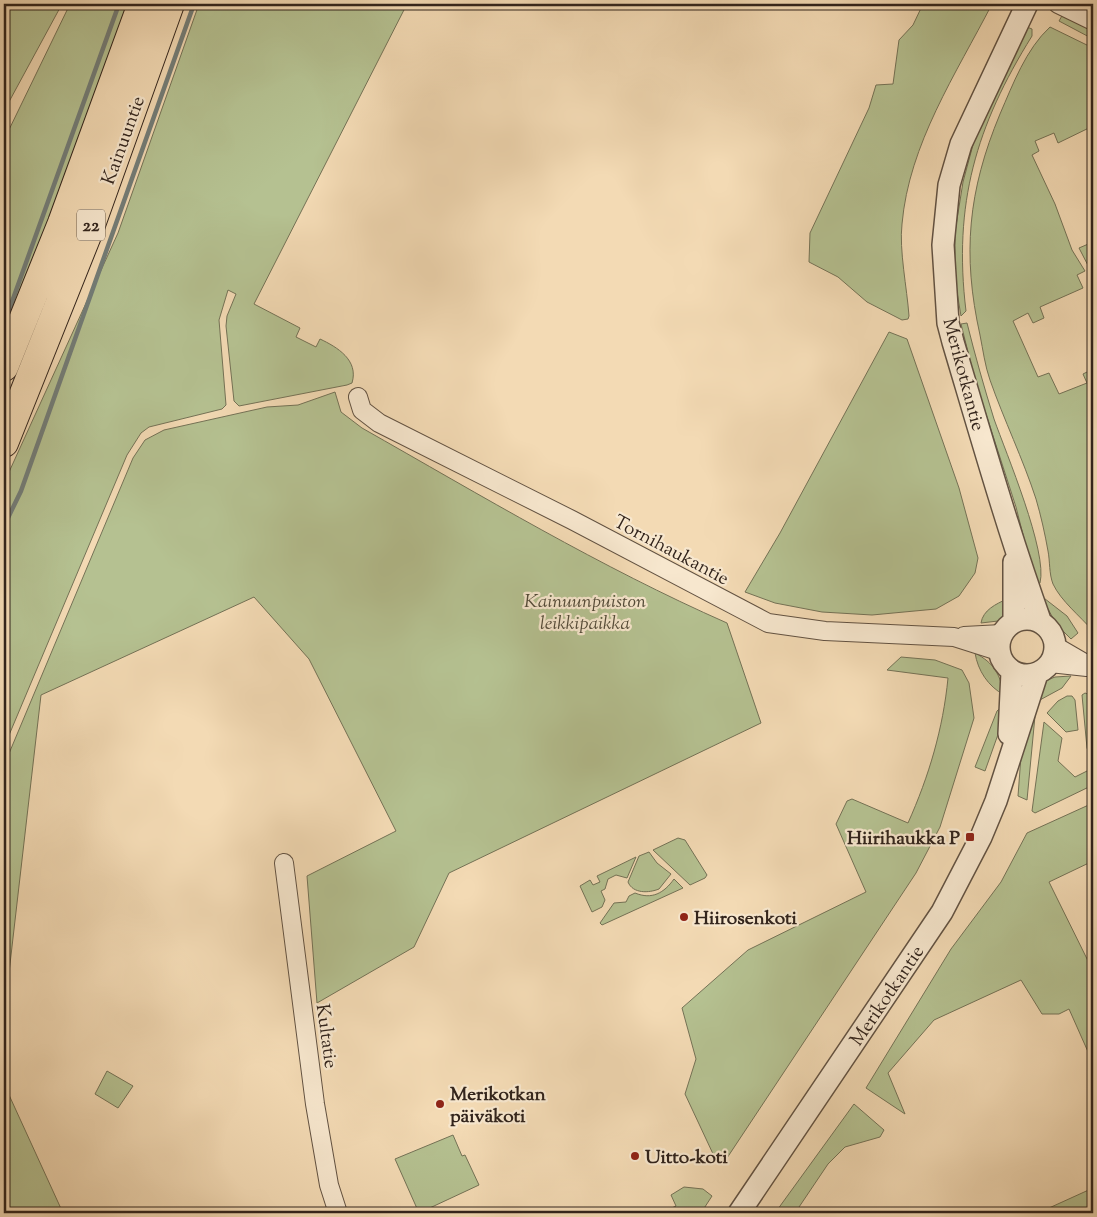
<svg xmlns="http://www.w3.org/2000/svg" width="1097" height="1217" font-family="'Sorts Mill Goudy',serif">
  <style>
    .green { fill: #b5c191; stroke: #747256 }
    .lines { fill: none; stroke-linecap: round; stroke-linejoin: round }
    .stream { stroke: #737d78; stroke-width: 4.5 }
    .minor-casing { stroke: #625242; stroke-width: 20 }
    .tertiary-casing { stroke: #625242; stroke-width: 24 }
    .trunk-casing { stroke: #32241c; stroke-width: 30 }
    .minor { stroke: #f7e7ce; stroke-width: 18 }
    .tertiary { stroke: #f7e7ce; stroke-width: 21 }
    .trunk { stroke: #f3dab4; stroke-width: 28 }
    .poi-dot { fill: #8f2418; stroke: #f7e7ce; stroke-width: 2 }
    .labels { text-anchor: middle; stroke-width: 4.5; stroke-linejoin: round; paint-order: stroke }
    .shield { fill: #f7e7ce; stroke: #6d5e51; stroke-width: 1 }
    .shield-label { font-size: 18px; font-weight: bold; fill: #32241c }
    .street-label { font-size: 19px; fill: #32241c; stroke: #f7e7ce }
    .park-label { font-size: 19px; font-style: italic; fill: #534b39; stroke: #f7e7ce }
    .poi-label { font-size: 19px; font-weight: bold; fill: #32241c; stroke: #f7e7ce; text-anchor: start }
  </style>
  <rect width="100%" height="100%" fill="#f3dab4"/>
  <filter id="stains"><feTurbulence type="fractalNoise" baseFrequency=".004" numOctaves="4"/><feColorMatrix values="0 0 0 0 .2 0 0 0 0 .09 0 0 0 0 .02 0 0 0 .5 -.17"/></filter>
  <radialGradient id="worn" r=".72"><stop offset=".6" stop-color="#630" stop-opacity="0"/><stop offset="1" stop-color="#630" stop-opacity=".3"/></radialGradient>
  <path class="green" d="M4,4H62L4,111Z
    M70,4H134L4,355V140Z
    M199,4H407L254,304L300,328L296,337L316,347L320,339C337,347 359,360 352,383L347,385L239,406L234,401L226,326L227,316L236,294L228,290L219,320L226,405L222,409L149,427L141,433L127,455L4,747V483L118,233Z
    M923,4H992C956,74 909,144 902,224C899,250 907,288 909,316L908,319L902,320L867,302L838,277L809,262L810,233L869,108L876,85L893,84L899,40L913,25Z
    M1063,14L1093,30V39L1059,21Z
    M1027,27L1032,29V36C976,126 953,204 966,311L961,316L955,280V232L963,182L974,141Z
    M1050,27L1093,48V116L1091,117L1093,126L1058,143L1054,133L1035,141L1039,151L1032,155L1055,204L1072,250L1085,271L1077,275L1083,288L1040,307L1044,318L1033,323L1028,313L1013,321L1038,377L1049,373L1059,394L1087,383L1083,374L1093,369L1092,630C1080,616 1061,601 1053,584C1049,574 1050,561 1048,551C1045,534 1041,516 1036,499C1023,459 1004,420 990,380C985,366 983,350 980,335C962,254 968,191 1000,114C1013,84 1026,49 1050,27Z
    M1093,242V275L1079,248Z
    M967,323C975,355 984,387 994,419C1006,453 1048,552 1040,583L1036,586L1016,507L975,380L961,324Z
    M889,332L907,339L959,488L978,558L975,573L959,596L936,609L872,615L822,612L775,603L745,592L780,533Z
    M335,392L341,412L362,428C482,496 600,567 727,623L761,723L449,873L414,947L317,1003L307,876L396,831L309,659L254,597L41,695L4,1016L5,763L133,458L145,440L164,430L267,407L298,405Z
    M1040,595L1067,616L1078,633L1071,639L1057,625Z
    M1007,599L1005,616L998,621L981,623C983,610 996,604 1007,599Z
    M975,653C994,663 1000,674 1004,695C988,686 978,671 975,653Z
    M901,657L935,660L962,670L969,683L974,718L940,827L916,873L725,1161L714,1156L685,1094L696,1059L682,1008L748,950L866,892L836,824L847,801L852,799L908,823C929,776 943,729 948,678L887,670Z
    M1071,676L1062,688L1038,701L1045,681L1055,677Z
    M1085,693L1093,696V762L1087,748L1082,695Z
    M1067,696H1072L1075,700L1078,730L1066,732L1047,713L1058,701Z
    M1002,706L1001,726L985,771L975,767L997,711Z
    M1034,713L1035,716L1027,800L1018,796L1021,756Z
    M1044,722L1062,738L1058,761L1075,777L1089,770L1093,785L1035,813L1032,811Z
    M1093,803V861L1049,882L1093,971V1063L1069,1009L1059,1014H1042L1021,980L934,1020L888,1073L905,1114L866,1088L951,949L1001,882L1027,833Z
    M678,838L685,840L707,875L705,878L690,885L653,850Z
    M649,852L657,863L671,874L659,889C649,893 633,894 628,882L639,856Z
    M636,857L627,878L616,875L608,879L605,889L601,891L605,900L602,907L592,912L580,886L590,880L593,885L600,882L597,876Z
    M674,879L683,888L602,925L600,923L614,903L626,902L629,896L635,893C652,900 664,893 674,879Z
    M107,1071L133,1086L118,1108L95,1094Z
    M4,1084L63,1213H4Z
    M854,1104L884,1130L880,1137L845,1147L828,1164L795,1213H775Z
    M453,1135L462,1156L465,1155L479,1185L419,1213L395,1159Z
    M684,1187L703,1189L712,1196L701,1213H661L676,1206L671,1195Z
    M1093,1188V1213H1038Z"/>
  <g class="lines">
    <path class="stream" d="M4,324L119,4
      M4,526L21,491L194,4"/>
    <g class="minor-casing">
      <path id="minor" d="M1058,4L1093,21
        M358,397L362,410L379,423L572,520L768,623L825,631L954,637L998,651
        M964,636L1002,634
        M1055,646L1093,668
        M1050,663L1087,667
        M284,863L315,1104L329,1185L338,1213"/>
    </g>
    <g class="tertiary-casing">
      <path id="tertiary" d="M1027,4L961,144L949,185L943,245L948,323L953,342C981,436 1008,531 1041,623
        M1014,562V622
        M999 647a28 28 0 1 1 56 0a28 28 0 1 1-56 0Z
        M1009,734L1012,672
        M739,1213L942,912L981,837L996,801L1037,674"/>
    </g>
    <g class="trunk-casing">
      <path id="trunk" d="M4,367L62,223L142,4
        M4,443L88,233L170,4"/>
    </g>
    <use href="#minor" class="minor"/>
    <use href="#tertiary" class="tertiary"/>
    <use href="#trunk" class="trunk"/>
  </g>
  <g class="poi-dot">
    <rect x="965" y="832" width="10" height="10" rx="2.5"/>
    <circle cx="684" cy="917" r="5"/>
    <circle cx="440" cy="1104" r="5"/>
    <circle cx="635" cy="1156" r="5"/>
  </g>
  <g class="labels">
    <rect class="shield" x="77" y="209.5" width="28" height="31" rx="4"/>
    <g class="shield-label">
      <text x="91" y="231">22</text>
    </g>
    <g class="street-label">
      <text transform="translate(122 140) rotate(-70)" y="7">Kainuuntie</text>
      <text transform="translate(965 374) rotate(75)" y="7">Merikotkantie</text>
      <text transform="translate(672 549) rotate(28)" y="7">Tornihaukantie</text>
      <text transform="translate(886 995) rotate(-56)" y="7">Merikotkantie</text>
      <text transform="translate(328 1036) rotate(82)" y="7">Kultatie</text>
    </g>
    <g class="park-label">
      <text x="585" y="607">Kainuunpuiston<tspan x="585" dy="22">leikkipaikka</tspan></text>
    </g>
    <g class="poi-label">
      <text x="960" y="844" text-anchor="end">Hiirihaukka P</text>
      <text x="694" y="924">Hiirosenkoti</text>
      <text x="450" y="1100">Merikotkan<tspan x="450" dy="22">päiväkoti</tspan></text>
      <text x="645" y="1163">Uitto-koti</text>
    </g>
  </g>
  <rect width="1097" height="1217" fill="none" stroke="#f3dab4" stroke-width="20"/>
  <rect x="5" y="5" width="1087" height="1207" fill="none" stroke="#32241c" stroke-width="2.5"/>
  <rect x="10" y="10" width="1077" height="1197" fill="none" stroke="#32241c"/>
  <rect width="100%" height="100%" filter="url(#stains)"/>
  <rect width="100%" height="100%" fill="url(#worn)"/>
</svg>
